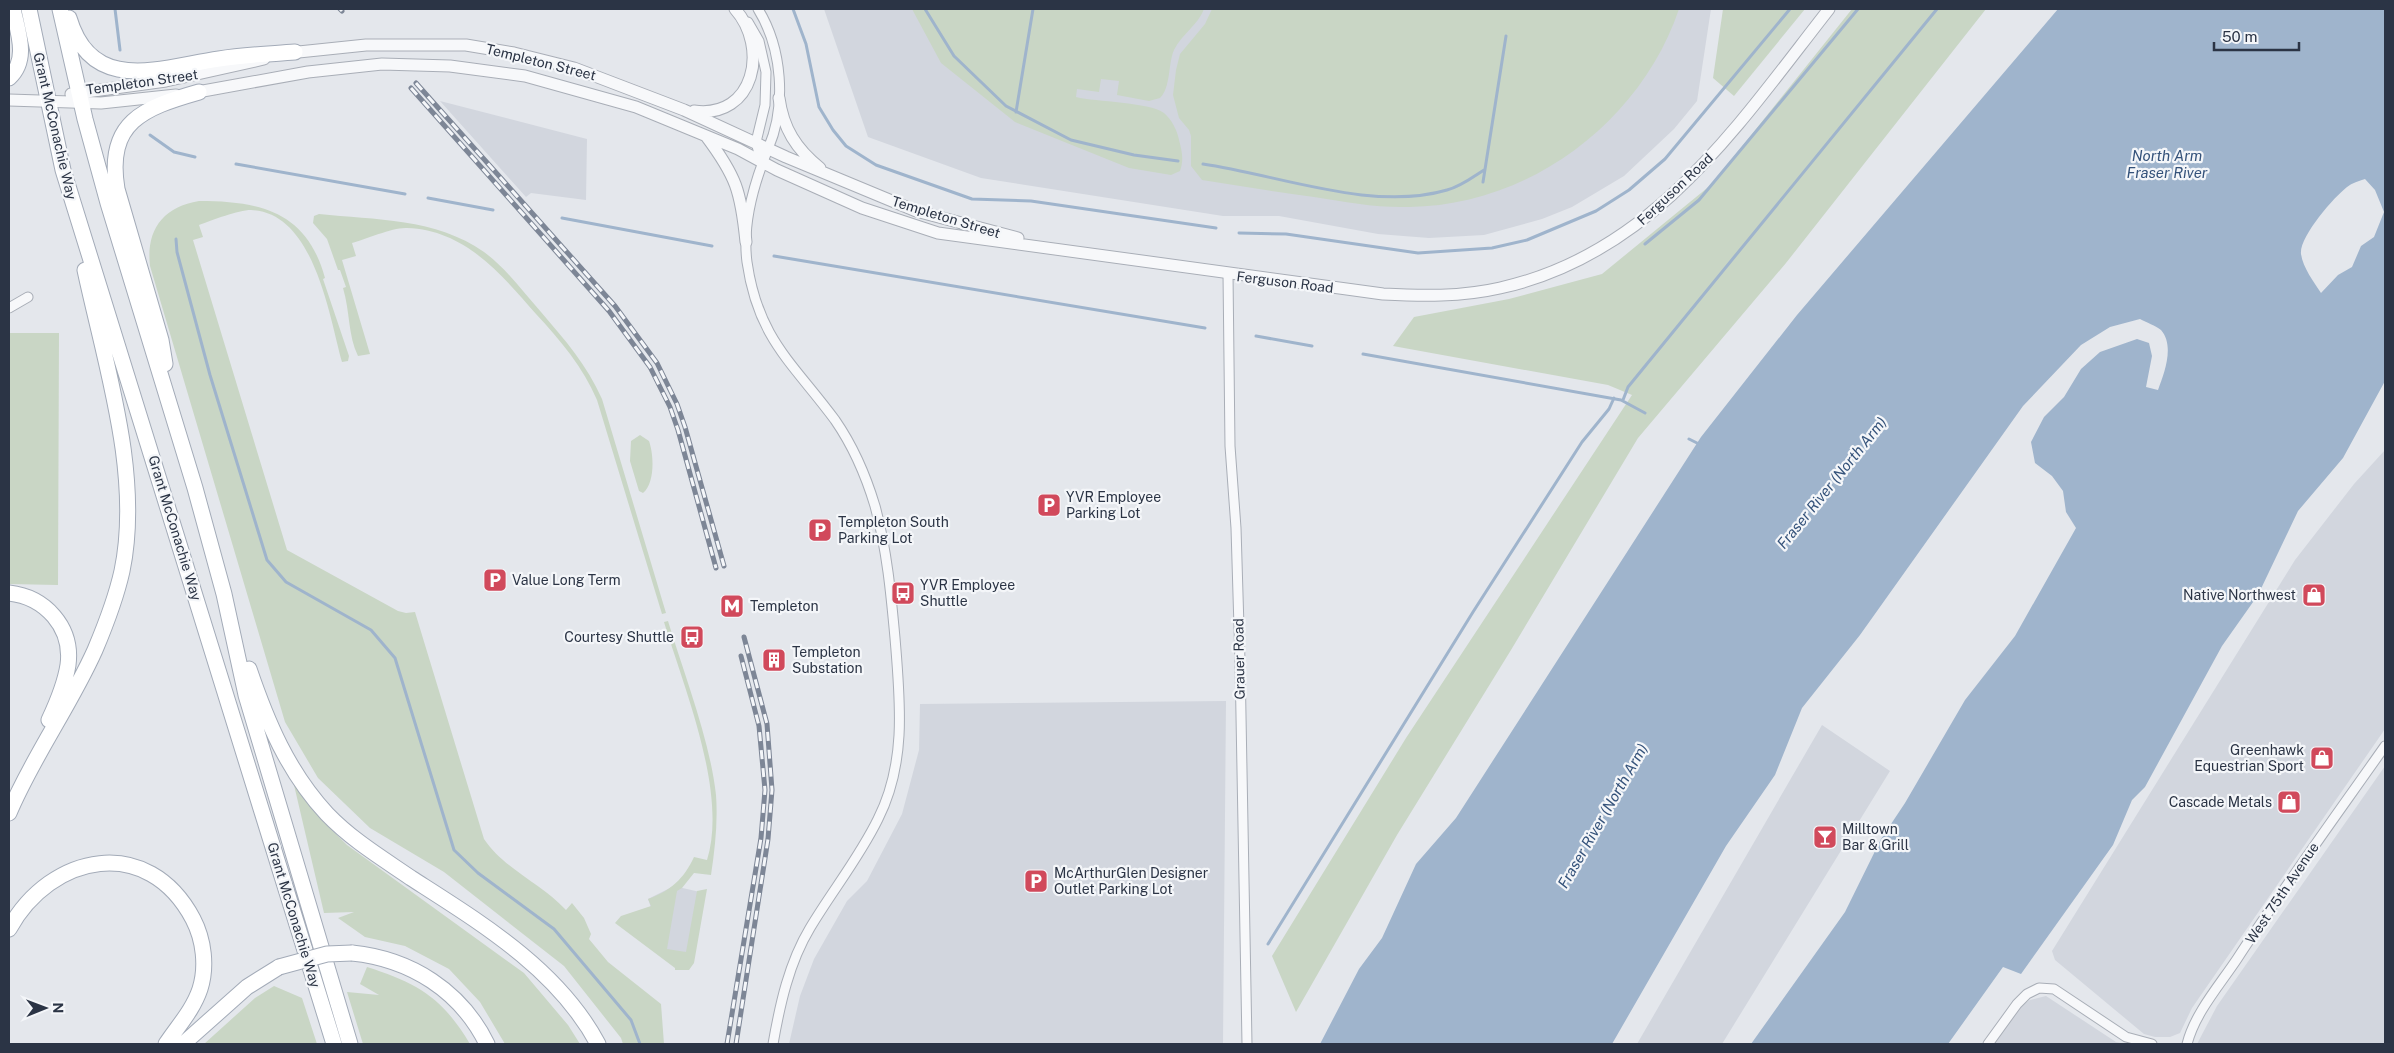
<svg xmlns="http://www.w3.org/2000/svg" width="2394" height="1053" font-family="'Public Sans',sans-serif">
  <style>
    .built { fill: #d2d6de }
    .green { fill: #c9d6c5 }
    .water { fill: #9fb4cc; fill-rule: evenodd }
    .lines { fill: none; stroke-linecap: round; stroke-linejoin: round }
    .stream { stroke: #9fb4cc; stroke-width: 3 }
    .minor-casing { stroke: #a9aeb7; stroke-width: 11 }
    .tertiary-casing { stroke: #a9aeb7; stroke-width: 13 }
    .primary-casing { stroke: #a3abb8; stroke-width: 17 }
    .minor { stroke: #f7f8fa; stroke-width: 9 }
    .tertiary { stroke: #f7f8fa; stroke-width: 11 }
    .primary { stroke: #fff; stroke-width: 15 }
    .rail-casing { stroke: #7d8696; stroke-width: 5 }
    .rail { stroke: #f4f6f9; stroke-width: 3; stroke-dasharray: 9; stroke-linecap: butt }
    .primary-bridge-casing { stroke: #a3abb8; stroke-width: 17; stroke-linecap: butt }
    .primary-bridge { stroke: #fff; stroke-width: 15 }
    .labels { text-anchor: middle; stroke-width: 4.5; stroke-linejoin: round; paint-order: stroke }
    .street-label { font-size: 14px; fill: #2b3445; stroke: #f4f6f9 }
    .poi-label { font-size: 14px; fill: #2b3445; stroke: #f4f6f9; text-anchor: start }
    .water-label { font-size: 15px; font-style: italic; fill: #34527a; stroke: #f4f6f9 }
  </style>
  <rect width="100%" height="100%" fill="#e4e7ec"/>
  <path class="built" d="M824,9H1711L1697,101L1674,129L1624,176L1572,207L1542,219L1484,235L1429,238L1378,234L1279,216H1223L981,178L868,137Z
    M440,101L587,139L586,200L531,193L526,197Z
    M2385,450V729L2192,1008L2180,1033L2170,1037H2155L2144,1034L2055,960L2052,951L2295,560L2354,484Z
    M1226,701L1223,1044H789L800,996L814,959L847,901L867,881L902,814L919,750L920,704Z
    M1822,725L1890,771L1722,1044H1637Z
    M2385,766V1044H2197L2217,1006Z
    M674,886L700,892L687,965L651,939L654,916L648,899Z
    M2046,996L2116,1042L2126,1044H1993L2021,1006L2030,1000Z"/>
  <path class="green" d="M912,9H1204C1198,25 1182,34 1174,50C1168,63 1171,88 1160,98L1149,101L1117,95L1119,81L1101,79L1099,92L1077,89L1076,97C1096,102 1149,102 1164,113C1172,120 1177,130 1179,140C1182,151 1184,160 1180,171L1171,175L1129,168L1015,122L941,63Z
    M1212,9H1679C1641,122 1529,206 1409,207C1377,208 1346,202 1314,197C1277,192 1239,186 1202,180L1191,166V136L1189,130L1179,118L1173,95L1176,70L1180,54L1205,24Z
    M1723,9H1805L1734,96L1713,78Z
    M1852,9H1986L1786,263L1638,438L1511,650L1397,835L1296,1012L1272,956L1406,738L1632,395L1608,385L1393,346L1414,317L1509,299L1602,274L1712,184Z
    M199,201C261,201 307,212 325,278L323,279L349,356L348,361L342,362C329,315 314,212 251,210C238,210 213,220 199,225L203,237L193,240L287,550L398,611L406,613L415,612L484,839C504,869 541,883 566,910L572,903L584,918L591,934L589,939L608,962L661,1004L664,1044H623L621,1038L564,966L444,872L370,828L318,778L285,722L150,266C146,231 162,207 199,201Z
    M319,214C375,220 436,218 484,252C506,268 523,292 541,312C565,340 587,365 602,399L666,613L662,614L597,400C583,367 561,341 536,314C501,274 465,230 407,228C393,227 367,239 352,243L356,256L342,260L370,354L358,356C348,336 350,311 343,288L346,287L340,270H338L327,239L313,223L314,216Z
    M9,333H59L58,585L9,584Z
    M640,435L649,441C654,455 655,483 643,493L639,491L630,461L631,441Z
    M668,621C684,674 710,740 716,795C718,822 715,848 711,875L694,873L682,888L677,891L667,949L686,952L697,891L707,889L694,963L689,970H675V968L615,923L621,916L651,906L648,899C670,891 684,879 694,857L707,860C728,793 684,688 664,622Z
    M294,785L319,817L347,845L524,973L568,1025L580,1044H505L480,1002L449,969L405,946L365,937L338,918L354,912L324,913Z
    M367,967C417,983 442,997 470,1044H363L347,992L379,995L360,984Z
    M274,986L302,998L317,1044H204L255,998Z"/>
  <path class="water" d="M2058,9H2385V381L2343,458L2298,511L2258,595L2222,646L2145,787L2132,800L2113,845L2021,974L2003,967L1948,1044H1751L1845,912L1881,839L1905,803L1965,700L2015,636L2076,528L2066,512L2063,491L2052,476L2035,463L2031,442L2044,417L2064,397L2081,369L2100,352L2137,339L2149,343L2152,356L2146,387L2158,390C2164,374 2175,346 2161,330C2156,326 2146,322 2140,319L2110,327L2081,345L2023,406L1860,635L1802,708L1775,775L1726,846L1612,1044H1320L1359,969L1382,938L1416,864L1456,818L1701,437L1797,315ZM2365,179L2375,190L2384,212L2374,237L2361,246L2352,267L2338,275L2321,293C2314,282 2303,268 2301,254C2299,237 2334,197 2347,187C2352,183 2359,181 2365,179Z"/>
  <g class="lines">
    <path class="stream" d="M115,9L120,50
      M793,9L806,44L819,107L833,130L846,146L876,165L972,199L1031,201L1216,228
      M925,9L954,56L1006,106L1071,140L1134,155L1178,161
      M1016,112L1033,9
      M150,135L174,152L195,157
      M236,164L405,194
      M1203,164C1279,175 1372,212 1447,190C1460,187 1473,177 1484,170
      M1483,182L1506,36
      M428,198L493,210
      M562,218L712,246
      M1239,233L1286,234L1418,253L1492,248L1527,240L1596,211L1629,190L1665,159L1790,9
      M176,239L177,252L210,375L267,560L286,582L371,630L395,658L454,850L478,873L554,929L631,1020L640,1044
      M1645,244L1699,200L1858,9
      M774,256L1205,328
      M1256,336L1312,346
      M1363,354L1621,400L1645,413
      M1623,400L1628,387L1937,9
      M1689,439L1697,443
      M1268,944L1473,612L1582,442L1609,409L1614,398"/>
    <g class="minor-casing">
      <path id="minor" d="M758,9C782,48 787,105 768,149C754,183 742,224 747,262C758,339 793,363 835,420C853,446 866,476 875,506C887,550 891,594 895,638C900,700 907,762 878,819C859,858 832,891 810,928C789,963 780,1004 773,1044
        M748,22L759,41L766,72L765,105L756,142L761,161
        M1228,274L1230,446L1236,528L1240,661L1247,1044
        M9,308L28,297
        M1988,1044L2017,1004L2027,994L2039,988L2054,989L2126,1037L2152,1044
        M2187,1044C2195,1013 2219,986 2237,959C2284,887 2335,817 2385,746"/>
    </g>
    <g class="tertiary-casing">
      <path id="tertiary" d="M289,53L366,45H466L514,53L574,68L684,110L786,157L916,211L1018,238
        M192,93L308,72L382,64L450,66L525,76L636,107L738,149L777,170L862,208L938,233L1383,294C1421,296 1461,297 1500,288C1654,254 1738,125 1829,9
        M71,94L166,81L264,59
        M779,98C783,128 796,149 820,168
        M9,100L101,103L176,95
        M694,111C755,119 769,47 735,9
        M706,136C736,176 741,191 746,242"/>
    </g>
    <g class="primary-casing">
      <path id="primary" d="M29,9L63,170L334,1044
        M60,9L85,119L108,203L195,488L224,594L246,695L350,1044
        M69,18C92,96 162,67 219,59C244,55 270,54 295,52
        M9,78C29,60 18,32 13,9
        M165,364L161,340L117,189C106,122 143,108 199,92
        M9,593C45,597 73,627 68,665C65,684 57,703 49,720
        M249,669C267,722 288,772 327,814C352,840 382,858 411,878C481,923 558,969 598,1044
        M9,813C33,756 70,706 95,650C106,624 116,598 122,571C142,475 105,364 85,270
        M9,929C51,853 148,834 193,919C204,940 207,967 200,989C193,1010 178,1026 166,1044
        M352,953C411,959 461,991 487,1044
        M183,1044L247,987L279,967"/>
    </g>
    <use href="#minor" class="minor"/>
    <use href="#tertiary" class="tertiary"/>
    <use href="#primary" class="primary"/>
    <g class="rail-casing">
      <path id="rail" d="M340,9L342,11
        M416,83L615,306L657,363L677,404L685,427L724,566
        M411,88L609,311L650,367L670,407L678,430L716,568
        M727,1044L761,838L765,790L759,726L741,656
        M736,1044L768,839L772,790L767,724L744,637"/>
    </g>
    <use href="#rail" class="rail"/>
    <g class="primary-bridge-casing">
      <path id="primary-bridge" d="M279,967L327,954L352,953"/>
    </g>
    <use href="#primary-bridge" class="primary-bridge"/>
  </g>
  <defs>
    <g id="parking-square" transform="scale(1.25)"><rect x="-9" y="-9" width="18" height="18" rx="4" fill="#d1495b" stroke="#f4f6f9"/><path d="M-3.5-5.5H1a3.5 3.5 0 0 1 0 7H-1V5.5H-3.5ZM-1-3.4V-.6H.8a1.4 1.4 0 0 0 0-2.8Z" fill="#fff"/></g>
    <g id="bus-square" transform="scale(1.25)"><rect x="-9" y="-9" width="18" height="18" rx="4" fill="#d1495b" stroke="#f4f6f9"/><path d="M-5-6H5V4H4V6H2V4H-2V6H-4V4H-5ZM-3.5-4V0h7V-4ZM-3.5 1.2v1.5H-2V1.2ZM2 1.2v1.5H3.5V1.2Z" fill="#fff"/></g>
    <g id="shop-square" transform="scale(1.25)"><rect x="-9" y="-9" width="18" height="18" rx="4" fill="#d1495b" stroke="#f4f6f9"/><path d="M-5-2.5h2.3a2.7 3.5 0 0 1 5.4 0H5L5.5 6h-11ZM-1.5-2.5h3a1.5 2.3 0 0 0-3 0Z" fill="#fff"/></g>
    <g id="metro-square" transform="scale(1.25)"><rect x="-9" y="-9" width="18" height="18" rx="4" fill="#d1495b" stroke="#f4f6f9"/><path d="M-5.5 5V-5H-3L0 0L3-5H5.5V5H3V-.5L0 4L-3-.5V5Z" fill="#fff"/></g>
    <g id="building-square" transform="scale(1.25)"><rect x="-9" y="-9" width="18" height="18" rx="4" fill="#d1495b" stroke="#f4f6f9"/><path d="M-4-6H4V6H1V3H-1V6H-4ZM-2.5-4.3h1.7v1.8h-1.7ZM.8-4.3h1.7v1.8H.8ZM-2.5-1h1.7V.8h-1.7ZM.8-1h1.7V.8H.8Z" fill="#fff"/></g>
    <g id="bar-square" transform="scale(1.25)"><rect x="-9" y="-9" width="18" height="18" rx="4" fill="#d1495b" stroke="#f4f6f9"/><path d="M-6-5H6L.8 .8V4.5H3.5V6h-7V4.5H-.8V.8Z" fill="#fff"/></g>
  </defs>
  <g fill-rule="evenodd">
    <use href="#parking-square" x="1049" y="505"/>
    <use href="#parking-square" x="820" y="530"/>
    <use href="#parking-square" x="495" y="580"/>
    <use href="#bus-square" x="903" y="593"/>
    <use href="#shop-square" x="2314" y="595"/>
    <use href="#metro-square" x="732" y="606"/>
    <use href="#bus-square" x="692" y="637"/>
    <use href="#building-square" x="774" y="660"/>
    <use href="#shop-square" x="2322" y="758"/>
    <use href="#shop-square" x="2289" y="802"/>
    <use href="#bar-square" x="1825" y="837"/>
    <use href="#parking-square" x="1036" y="881"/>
  </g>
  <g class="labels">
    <g class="street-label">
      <text transform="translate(541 62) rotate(14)" y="5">Templeton Street</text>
      <text transform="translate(142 82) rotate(-8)" y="5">Templeton Street</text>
      <text transform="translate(55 126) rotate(77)" y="5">Grant McConachie Way</text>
      <text transform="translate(1675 189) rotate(-43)" y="5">Ferguson Road</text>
      <text transform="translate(946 217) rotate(17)" y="5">Templeton Street</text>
      <text transform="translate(1285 282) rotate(7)" y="5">Ferguson Road</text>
      <text transform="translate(175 528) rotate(73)" y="5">Grant McConachie Way</text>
      <text transform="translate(1239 659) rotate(-91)" y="5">Grauer Road</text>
      <text transform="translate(2282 893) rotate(-56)" y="5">West 75th Avenue</text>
      <text transform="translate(294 915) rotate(73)" y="5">Grant McConachie Way</text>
    </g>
    <g class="poi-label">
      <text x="1066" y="502">YVR Employee<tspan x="1066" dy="16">Parking Lot</tspan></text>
      <text x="838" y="527">Templeton South<tspan x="838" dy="16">Parking Lot</tspan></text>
      <text x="512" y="585">Value Long Term</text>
      <text x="920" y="590">YVR Employee<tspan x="920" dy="16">Shuttle</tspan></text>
      <text x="2296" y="600" text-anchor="end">Native Northwest</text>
      <text x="750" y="611">Templeton</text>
      <text x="674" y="642" text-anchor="end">Courtesy Shuttle</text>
      <text x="792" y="657">Templeton<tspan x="792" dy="16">Substation</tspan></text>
      <text x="2304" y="755" text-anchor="end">Greenhawk<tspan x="2304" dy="16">Equestrian Sport</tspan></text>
      <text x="2272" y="807" text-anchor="end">Cascade Metals</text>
      <text x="1842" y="834">Milltown<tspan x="1842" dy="16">Bar &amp; Grill</tspan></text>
      <text x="1054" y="878">McArthurGlen Designer<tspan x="1054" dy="16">Outlet Parking Lot</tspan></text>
    </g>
    <g class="water-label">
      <text x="2167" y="161">North Arm<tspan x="2167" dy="17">Fraser River</tspan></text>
      <text transform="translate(1832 483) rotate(-51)" y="5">Fraser River (North Arm)</text>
      <text transform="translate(1603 816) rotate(-60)" y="5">Fraser River (North Arm)</text>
    </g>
  </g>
  <rect width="2394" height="1053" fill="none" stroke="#2b3445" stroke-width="20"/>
  <g transform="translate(45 1008) rotate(89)" stroke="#f4f6f9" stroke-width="4" paint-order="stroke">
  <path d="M0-4L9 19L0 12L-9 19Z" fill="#2b3445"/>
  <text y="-8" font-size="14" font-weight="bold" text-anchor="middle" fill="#2b3445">N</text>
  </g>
  <path d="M2214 42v8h85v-8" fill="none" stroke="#2b3445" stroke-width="2.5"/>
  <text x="2222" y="42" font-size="15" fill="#2b3445" stroke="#f4f6f9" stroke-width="4" paint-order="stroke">50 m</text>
</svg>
